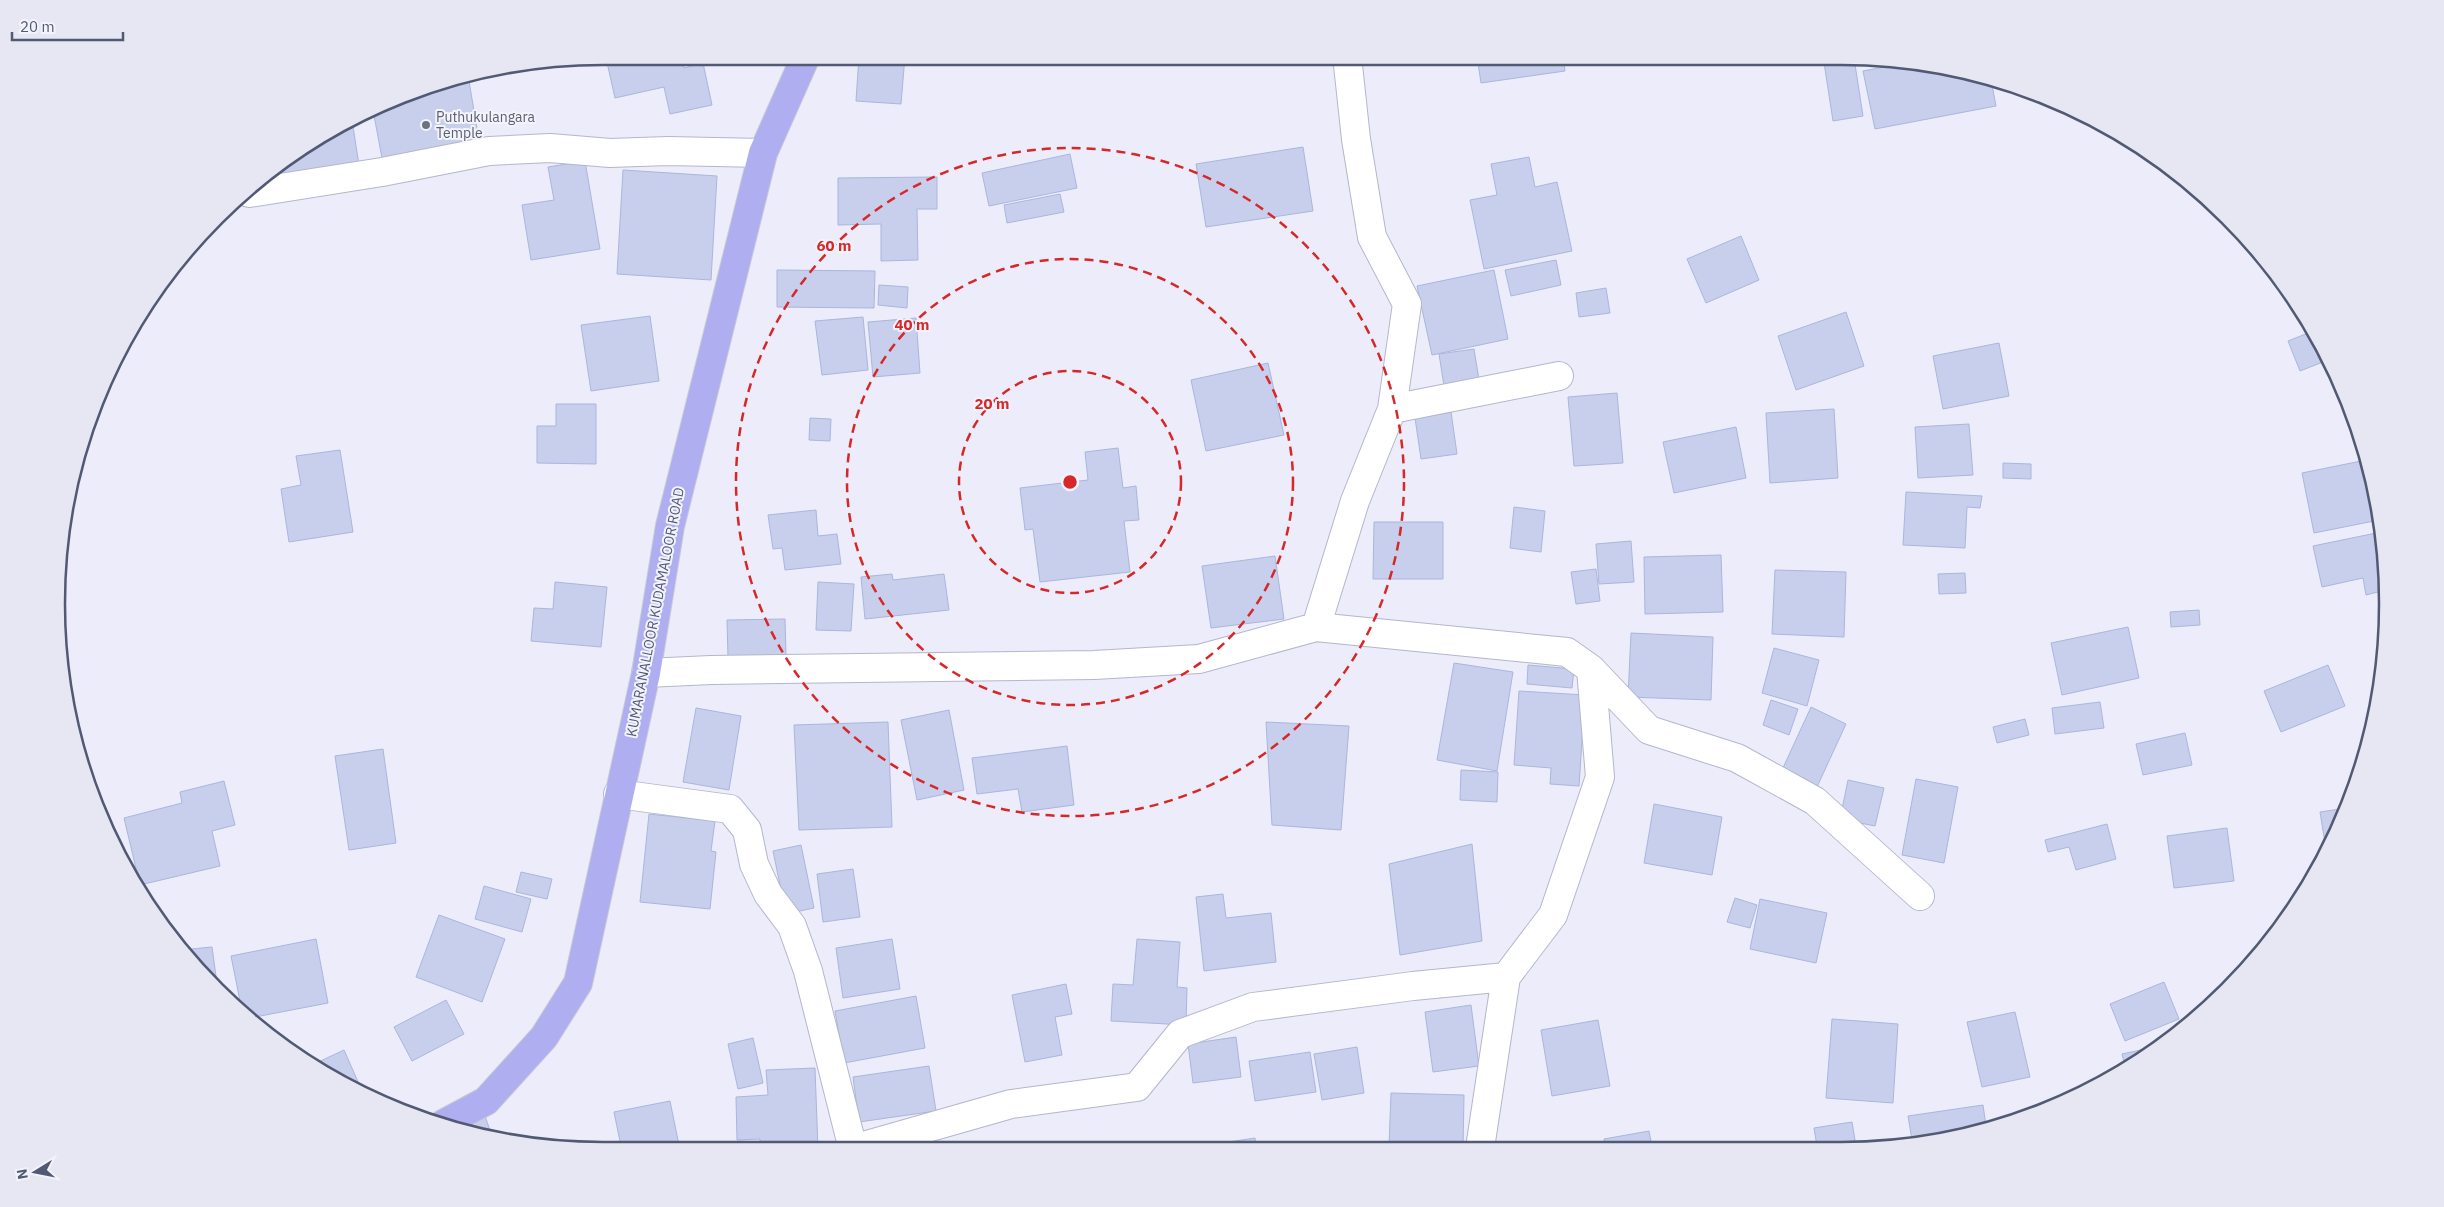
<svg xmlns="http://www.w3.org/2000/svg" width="2444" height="1207" font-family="'IBM Plex Sans',sans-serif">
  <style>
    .building { fill: #c7cfed; stroke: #aab6dd }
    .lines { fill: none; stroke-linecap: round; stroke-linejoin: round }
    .minor-casing { stroke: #b3b7cc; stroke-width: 30 }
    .major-casing { stroke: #c8cad2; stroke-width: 30 }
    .minor { stroke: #fff; stroke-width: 28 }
    .major { stroke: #afaef0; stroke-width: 28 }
    .ring { fill: none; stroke: #d62828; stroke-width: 2.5; stroke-dasharray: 9 6 }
    .worship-dot { fill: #6b7280; stroke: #f3f3fd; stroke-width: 2 }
    .labels { text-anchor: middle; stroke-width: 4; stroke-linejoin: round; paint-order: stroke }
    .worship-label { font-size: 14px; fill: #5b616d; stroke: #f3f3fd; text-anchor: start }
    .street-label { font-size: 14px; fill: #525a73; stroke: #f3f3fd }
    .rim { fill: none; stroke: #525a73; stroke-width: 2.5 }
    .centre { fill: #d62828; stroke: #f3f3fd; stroke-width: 2.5 }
    .ring-label { font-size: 15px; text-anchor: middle; font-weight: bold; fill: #d62828; stroke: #f3f3fd; stroke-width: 4; stroke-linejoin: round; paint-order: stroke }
  </style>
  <rect width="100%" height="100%" fill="#ececfa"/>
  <path class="building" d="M604,56H681L684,68L703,63L712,105L670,114L664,87L615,98L606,58L587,62L586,58Z
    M859,56H905L901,104L856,101Z
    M1477,56H1563L1565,71L1481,83Z
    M1823,56L1854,58L1863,116L1833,121Z
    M1905,63L1948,67L1991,80L1996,106L1875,129L1863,71Z
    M468,75L479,141L382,158L373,110L427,85Z
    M352,120L359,165L268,181L266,173L270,170L330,129Z
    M1303,147L1313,211L1206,227L1196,164Z
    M1070,154L1077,188L989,206L982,173Z
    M1529,157L1535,187L1557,182L1572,251L1484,269L1470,200L1497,195L1491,164Z
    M585,161L600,249L531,260L522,205L554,200L548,167Z
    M623,170L717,176L711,280L617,274Z
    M937,177V209H917L918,260L881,261V224L838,225V178Z
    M1060,194L1064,212L1007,223L1004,205Z
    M1741,236L1759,280L1706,303L1687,259Z
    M1556,260L1561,285L1511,296L1505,270Z
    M777,270L875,271L874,308L777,307Z
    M1494,270L1508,339L1432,355L1417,286Z
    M879,285L908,287L907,308L878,305Z
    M1606,288L1610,313L1579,317L1576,293Z
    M1846,312L1864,366L1796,390L1778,336Z
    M650,316L659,381L591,391L581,325Z
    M863,317L868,370L822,375L815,321Z
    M916,318L920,373L873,377L868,322Z
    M2313,331L2328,360L2300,371L2288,341Z
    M1999,343L2009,396L1943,409L1933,356Z
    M1474,349L1479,380L1444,386L1439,354Z
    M1268,363L1284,435L1206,451L1191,380Z
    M1617,393L1623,463L1574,466L1568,397Z
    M556,404H596V464L537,463V426H556Z
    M1834,409L1838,478L1770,483L1766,413Z
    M1451,412L1457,454L1421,459L1415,418Z
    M810,418L831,419L830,441L809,440Z
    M1969,424L1973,475L1918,478L1915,427Z
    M1736,427L1746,478L1674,493L1663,442Z
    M1118,448L1123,488L1136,486L1139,520L1124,521L1130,572L1040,582L1033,529L1025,530L1020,488L1088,480L1085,452Z
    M340,450L353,532L289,542L281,489L301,485L296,456Z
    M2366,460L2379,520L2314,533L2302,473Z
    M2003,463L2031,464V479L2003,478Z
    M1906,492L1982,496L1980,508L1967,507L1965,548L1903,545Z
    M1514,507L1545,511L1541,552L1510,548Z
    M816,510L818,536L837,534L841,564L785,570L782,548L773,549L768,515Z
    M1374,522H1443V579H1373Z
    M2381,532L2386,590L2366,595L2363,578L2322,587L2313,546Z
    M1631,541L1634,582L1599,584L1596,544Z
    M1721,555L1723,612L1645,614L1644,557Z
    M1275,556L1284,619L1211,628L1202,566Z
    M1596,569L1600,601L1576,604L1571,572Z
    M1775,570L1846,572L1844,637L1772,634Z
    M1965,573L1966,593L1939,594L1938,574Z
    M892,574L893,580L944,574L949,610L865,619L861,577Z
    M555,582L607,587L601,647L531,641L534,608L553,609Z
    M818,582L854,584L851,631L816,630Z
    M2199,610L2200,625L2171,627L2170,612Z
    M785,619L786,656L728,657L727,620Z
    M2128,627L2139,678L2062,695L2051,643Z
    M1631,633L1713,637L1711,700L1628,697Z
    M1774,648L1819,660L1807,706L1762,693Z
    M1454,663L1513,672L1497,771L1437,760Z
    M1528,665L1574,669L1572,688L1527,684Z
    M2328,665L2345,706L2281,732L2264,691Z
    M1519,691L1585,695L1579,786L1550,784L1551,768L1514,765Z
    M1771,700L1798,709L1789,735L1763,725Z
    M2100,702L2104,728L2055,734L2052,708Z
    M1811,707L1846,724L1817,787L1782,770Z
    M696,708L741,716L729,790L683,782Z
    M949,710L964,790L917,800L901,720Z
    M2025,719L2029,735L1997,743L1993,727Z
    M888,722L892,827L799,830L794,725Z
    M1266,722L1349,726L1341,830L1272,825Z
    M2185,733L2192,765L2143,775L2136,744Z
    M1067,746L1074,805L1022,812L1018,789L977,794L972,758Z
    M383,749L396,843L349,850L335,756Z
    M1461,770L1498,772L1497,802L1460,800Z
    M1916,779L1958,787L1944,863L1902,855Z
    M1848,780L1884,788L1875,826L1840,819Z
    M224,781L235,825L212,831L220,866L140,885L124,818L182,803L180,792Z
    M1654,804L1722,817L1712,875L1644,863Z
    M2347,808L2346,813L2326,849L2320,812Z
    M649,814L715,821L711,851L716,852L710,909L640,902Z
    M2107,824L2116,859L2076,870L2069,847L2048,852L2045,840Z
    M2227,828L2234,881L2174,888L2167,836Z
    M1472,844L1482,941L1400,955L1389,864Z
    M801,845L814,908L786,914L773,851Z
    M853,869L860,917L823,922L817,874Z
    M521,872L552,879L547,899L516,892Z
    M484,886L531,899L522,932L475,919Z
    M1223,894L1226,918L1271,913L1276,962L1204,971L1196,897Z
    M1735,898L1757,905L1750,928L1727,922Z
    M1760,899L1827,913L1816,963L1750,949Z
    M439,915L505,939L482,1002L416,977Z
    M316,939L328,1003L250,1018L242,1011L231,956Z
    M892,939L900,989L843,998L836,948Z
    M1137,939L1180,942L1177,987L1187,988L1186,1025L1111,1021L1113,984L1133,985Z
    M212,947L218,991L181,950Z
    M2164,982L2179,1019L2125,1041L2110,1004Z
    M1066,984L1072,1014L1055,1017L1062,1055L1025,1062L1012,995Z
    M916,996L925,1048L844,1063L835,1011Z
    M446,1000L464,1034L412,1061L394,1027Z
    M1471,1005L1479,1066L1433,1072L1425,1012Z
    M2015,1012L2030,1077L1982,1087L1967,1022Z
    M1832,1019L1898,1024L1893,1103L1826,1098Z
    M1598,1020L1610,1086L1552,1096L1541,1030Z
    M1236,1037L1241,1077L1193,1083L1188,1044Z
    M753,1038L763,1083L738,1089L728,1044Z
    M2159,1046L2125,1066L2122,1054Z
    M1357,1047L1364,1093L1322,1100L1314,1054Z
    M344,1050L363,1093L312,1065Z
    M1310,1052L1316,1092L1255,1101L1249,1061Z
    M929,1066L936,1111L859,1122L853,1077Z
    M815,1068L818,1150H760V1139L737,1140L736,1097L768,1095L766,1070Z
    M1391,1093L1464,1095L1463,1148L1389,1146Z
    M670,1101L680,1150L622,1151L614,1112Z
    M1983,1105L1986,1126L1913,1146L1908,1116Z
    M485,1116L493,1139L457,1128Z
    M1852,1122L1856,1146H1817L1814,1128Z
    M1649,1131L1652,1147H1605L1604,1139Z
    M1255,1138L1256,1148L1215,1149V1144Z
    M922,1143L923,1150H882Z"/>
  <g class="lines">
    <g class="minor-casing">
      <path id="minor" d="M1347,56L1356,139L1372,237L1407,304L1392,409
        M249,193L382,172L489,151L550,148L610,153L668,151L763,153
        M1316,627L1355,501L1392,409L1559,376
        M646,673L711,670L1094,665L1199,659L1316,627L1567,652L1591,669L1649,730L1737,758L1815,801L1920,896
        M618,794L730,809L747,830L754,864L768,894L792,926L808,971L853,1149L1011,1104L1137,1087L1180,1034L1253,1007L1413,986L1506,977L1553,915L1600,777L1591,669
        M1480,1148L1506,977"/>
    </g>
    <g class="major-casing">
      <path id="major" d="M443,1124L486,1101L544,1037L578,983L646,673L670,526L763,153L806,56"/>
    </g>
    <use href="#minor" class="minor"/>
    <use href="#major" class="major"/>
  </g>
  <g class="ring">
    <circle cx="1070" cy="482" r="111"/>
    <circle cx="1070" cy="482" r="223"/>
    <circle cx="1070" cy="482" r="334"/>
  </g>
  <circle class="worship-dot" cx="426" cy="125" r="5"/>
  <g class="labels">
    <g class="worship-label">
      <text x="436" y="122">Puthukulangara<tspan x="436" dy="16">Temple</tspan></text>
    </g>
    <g class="street-label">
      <text transform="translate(655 612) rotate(-79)" y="5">KUMARANALLOOR KUDAMALOOR ROAD</text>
    </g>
  </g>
  <path d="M0 0H2444V1207H0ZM603 65H1841A538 538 0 0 1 2379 603V604A538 538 0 0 1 1841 1142H603A538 538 0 0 1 65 604V603A538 538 0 0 1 603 65Z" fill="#e6e7f2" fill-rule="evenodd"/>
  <path class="rim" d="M603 65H1841A538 538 0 0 1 2379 603V604A538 538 0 0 1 1841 1142H603A538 538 0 0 1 65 604V603A538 538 0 0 1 603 65Z"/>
  <circle cx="1070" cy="482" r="8" class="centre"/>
  <g class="ring-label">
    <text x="834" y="251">60 m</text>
    <text x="912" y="330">40 m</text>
    <text x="992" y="409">20 m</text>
  </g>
  <g transform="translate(35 1172) rotate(260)" stroke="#f3f3fd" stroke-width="4" paint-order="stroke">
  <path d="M0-4L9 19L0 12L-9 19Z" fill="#525a73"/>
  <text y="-8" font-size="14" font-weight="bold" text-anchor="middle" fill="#525a73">N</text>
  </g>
  <path d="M12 32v8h111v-8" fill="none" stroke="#525a73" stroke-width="2.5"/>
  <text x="20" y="32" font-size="15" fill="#525a73" stroke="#f3f3fd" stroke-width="4" paint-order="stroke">20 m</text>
</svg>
